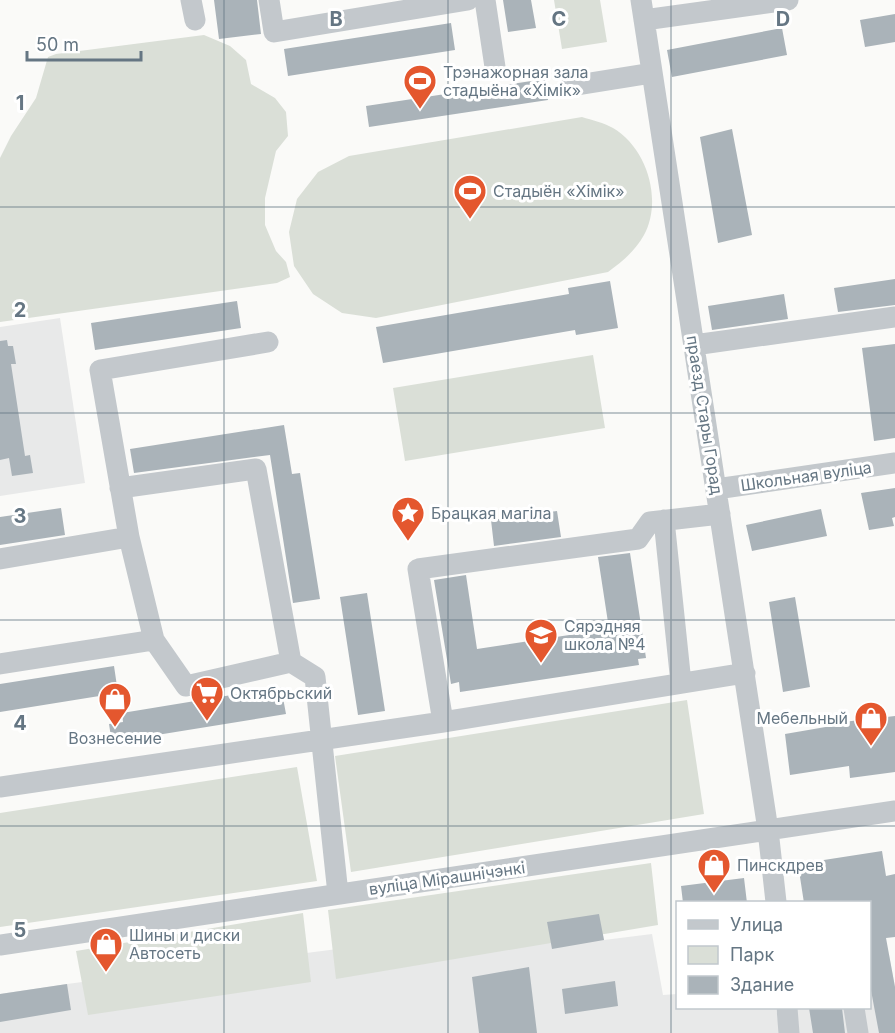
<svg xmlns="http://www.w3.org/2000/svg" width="895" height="1033" font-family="Inter,sans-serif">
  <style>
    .built { fill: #e8e9e9 }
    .green { fill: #dadfd7 }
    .building { fill: #aab3b9 }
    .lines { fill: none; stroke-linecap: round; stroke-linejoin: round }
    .minor { stroke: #c3c8cc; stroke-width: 21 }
    .grid { fill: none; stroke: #657683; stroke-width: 1.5; stroke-opacity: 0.55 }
    .labels { text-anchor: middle; stroke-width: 6; stroke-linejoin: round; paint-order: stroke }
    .poi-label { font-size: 16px; fill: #657683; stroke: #fff; text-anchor: start }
    .street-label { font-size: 16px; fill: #657683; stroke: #fff }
    .grid-label { font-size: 20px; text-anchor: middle; font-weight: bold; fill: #657683; stroke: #fff; stroke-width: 6; stroke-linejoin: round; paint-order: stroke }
  </style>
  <rect width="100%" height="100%" fill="#fafaf8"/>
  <path class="built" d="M60,318L85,483L0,496V327Z
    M599,913L604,940L652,934L663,995L677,994L678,1008H776L780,1033H0V994L67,984L547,922Z
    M889,955L895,987V1033H798L793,1008H870V958Z"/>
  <path class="green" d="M554,0H600L607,42L562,49Z
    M204,35L230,46L246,60L251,84L275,98L286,112L288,136L276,151L265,198V225L276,251L286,262L290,277L277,283L0,322V158L11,136L36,98L48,57L56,54Z
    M582,117C592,120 604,123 613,128C647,148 663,200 644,235C635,251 623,261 608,272L376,318L342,313L313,294L294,266L289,232L297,199L318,172L349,156Z
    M593,355L605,428L405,461L393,388Z
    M687,700L704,814L351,872L335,756Z
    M297,767L317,881L0,927V813Z
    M651,863L658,925L336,979L328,910Z
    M303,913L311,982L88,1015L76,951Z"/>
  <path class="building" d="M214,0H257L261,34L219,39Z
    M503,0H531L536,28L508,32Z
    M895,14V42L865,47L860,20Z
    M451,23L455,50L288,76L284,49Z
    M782,28L787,55L672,77L667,50Z
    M545,79L548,100L369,127L366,106Z
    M732,129L752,235L718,243L700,137Z
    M895,279V305L838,312L834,288Z
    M610,281L618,328L576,335L575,330L383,363L376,327L569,294L568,288Z
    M784,294L788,319L712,330L708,306Z
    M237,301L241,328L95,350L91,323Z
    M7,340L8,346H13L16,364H11L25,456L30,455L33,473L12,476L9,458L0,460V341Z
    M895,344V438L874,441L862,348Z
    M284,425L292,474L300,473L320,599L293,603L270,455L134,473L130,449Z
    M895,488V517L892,518L894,526L869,530L861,493Z
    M61,508L65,535L0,545V517Z
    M821,509L827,536L752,551L746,525Z
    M557,511L561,537L494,546L491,520Z
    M630,553L646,658L638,659L639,665L460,692L459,682L451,684L434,580L466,575L477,649L609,629L598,557Z
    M367,593L385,711L358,715L340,597Z
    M795,597L810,687L783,692L769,602Z
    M114,666L118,693L0,712V684Z
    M281,687L286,714L126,740L125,735L111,737L109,724L123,722L122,713Z
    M895,716V772L850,778L849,766L790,775L785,734L843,724V722Z
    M882,851L886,876L895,874V937L886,938L895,987V1033H879L870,985V903H804L798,864Z
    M744,878L747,903H683L681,886Z
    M599,914L604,940L552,949L547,922Z
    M529,967L537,1033H479L472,977Z
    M615,981L618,1006L565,1014L562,989Z
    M67,984L71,1010L0,1022V994Z
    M809,1008H842L845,1033H813Z"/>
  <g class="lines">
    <path class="minor" d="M191,0L195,20
      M269,0L274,32L468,0
      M485,0L495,67
      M641,0L768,830L776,902
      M644,20L788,0
      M571,86L652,73
      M694,345L895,317
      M120,488L256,469L291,662L186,686L154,640
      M716,489L895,463
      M664,520L681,683
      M0,559L129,537L100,370L268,342
      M291,662L315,677L338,894
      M0,664L154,640L129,537
      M443,722L418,569L638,539L650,522L720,514
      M0,787L443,722L745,673
      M0,945L895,811
      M787,1008L789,1033
      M854,1008L858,1033"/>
  </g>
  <path class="grid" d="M224,0V1033M448,0V1033M671,0V1033M0,207H895M0,413H895M0,620H895M0,826H895"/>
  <defs>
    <g id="stadium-pin" transform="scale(1.725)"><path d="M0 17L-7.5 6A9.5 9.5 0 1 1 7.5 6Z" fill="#e4572e" stroke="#fff"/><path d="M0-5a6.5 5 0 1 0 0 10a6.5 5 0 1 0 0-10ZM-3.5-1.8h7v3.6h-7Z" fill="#fff"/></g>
    <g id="sight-pin" transform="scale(1.725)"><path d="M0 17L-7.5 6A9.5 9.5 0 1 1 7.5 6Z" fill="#e4572e" stroke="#fff"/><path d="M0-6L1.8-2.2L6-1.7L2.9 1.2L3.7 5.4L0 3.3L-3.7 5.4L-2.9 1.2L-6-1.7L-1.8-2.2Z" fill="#fff"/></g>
    <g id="school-pin" transform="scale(1.725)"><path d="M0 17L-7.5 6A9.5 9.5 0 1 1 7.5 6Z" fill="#e4572e" stroke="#fff"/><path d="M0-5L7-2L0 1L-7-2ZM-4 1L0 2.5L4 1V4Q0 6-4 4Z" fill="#fff"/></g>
    <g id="supermarket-pin" transform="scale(1.725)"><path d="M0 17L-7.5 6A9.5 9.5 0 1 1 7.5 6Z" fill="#e4572e" stroke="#fff"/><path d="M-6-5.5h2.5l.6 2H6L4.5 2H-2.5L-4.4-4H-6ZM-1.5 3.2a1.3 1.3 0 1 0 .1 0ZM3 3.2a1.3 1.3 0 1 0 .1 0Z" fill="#fff"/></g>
    <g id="shop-pin" transform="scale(1.725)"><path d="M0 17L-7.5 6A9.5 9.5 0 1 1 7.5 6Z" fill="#e4572e" stroke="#fff"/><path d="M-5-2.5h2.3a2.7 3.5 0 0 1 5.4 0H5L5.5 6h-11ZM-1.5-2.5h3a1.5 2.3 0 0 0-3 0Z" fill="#fff"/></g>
  </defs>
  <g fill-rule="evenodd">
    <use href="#stadium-pin" x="420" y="81"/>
    <use href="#stadium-pin" x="470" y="191"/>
    <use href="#sight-pin" x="408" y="513"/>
    <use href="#school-pin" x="541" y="635"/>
    <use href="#supermarket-pin" x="207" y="693"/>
    <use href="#shop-pin" x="115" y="699"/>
    <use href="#shop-pin" x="871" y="718"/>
    <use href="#shop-pin" x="714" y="865"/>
    <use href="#shop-pin" x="106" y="944"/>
  </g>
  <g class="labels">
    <g class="poi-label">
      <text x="443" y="78">Трэнажорная зала<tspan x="443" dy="18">стадыёна «Хімік»</tspan></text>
      <text x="493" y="197">Стадыён «Хімік»</text>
      <text x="431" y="519">Брацкая магіла</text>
      <text x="564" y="632">Сярэдняя<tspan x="564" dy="18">школа №4</tspan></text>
      <text x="230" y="699">Октябрьский</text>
      <text x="848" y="724" text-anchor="end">Мебельный</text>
      <text x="115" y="744" text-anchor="middle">Вознесение</text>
      <text x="737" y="871">Пинскдрев</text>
      <text x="129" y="941">Шины и диски<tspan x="129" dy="18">Автосеть</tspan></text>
    </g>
    <g class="street-label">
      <text transform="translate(705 415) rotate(81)" y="6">праезд Стары Горад</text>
      <text transform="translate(806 476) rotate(-8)" y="6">Школьная вуліца</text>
      <text transform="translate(447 878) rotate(-8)" y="6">вуліца Мірашнічэнкі</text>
    </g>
  </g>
  <g class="grid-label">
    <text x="336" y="26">B</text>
    <text x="559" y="26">C</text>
    <text x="783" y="26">D</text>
    <text x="20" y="110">1</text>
    <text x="20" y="317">2</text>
    <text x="20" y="523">3</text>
    <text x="20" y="730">4</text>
    <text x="20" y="937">5</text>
  </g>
  <rect x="676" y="901" width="195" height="108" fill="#ffffff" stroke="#c1c8cd" stroke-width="1.5"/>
  <rect x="688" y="920" width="30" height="9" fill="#c3c8cc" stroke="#c1c8cd" stroke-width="1.5"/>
  <text x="730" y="931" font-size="18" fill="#657683">Улица</text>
  <rect x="688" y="946" width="30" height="18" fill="#dadfd7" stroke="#c1c8cd" stroke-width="1.5"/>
  <text x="730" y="961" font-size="18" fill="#657683">Парк</text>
  <rect x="688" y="976" width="30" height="18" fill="#aab3b9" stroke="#c1c8cd" stroke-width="1.5"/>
  <text x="730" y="991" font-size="18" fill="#657683">Здание</text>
  <path d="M27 51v9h114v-9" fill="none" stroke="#657683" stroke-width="3"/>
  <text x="36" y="51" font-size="18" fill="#657683" stroke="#ffffff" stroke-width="4.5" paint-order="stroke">50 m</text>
</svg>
